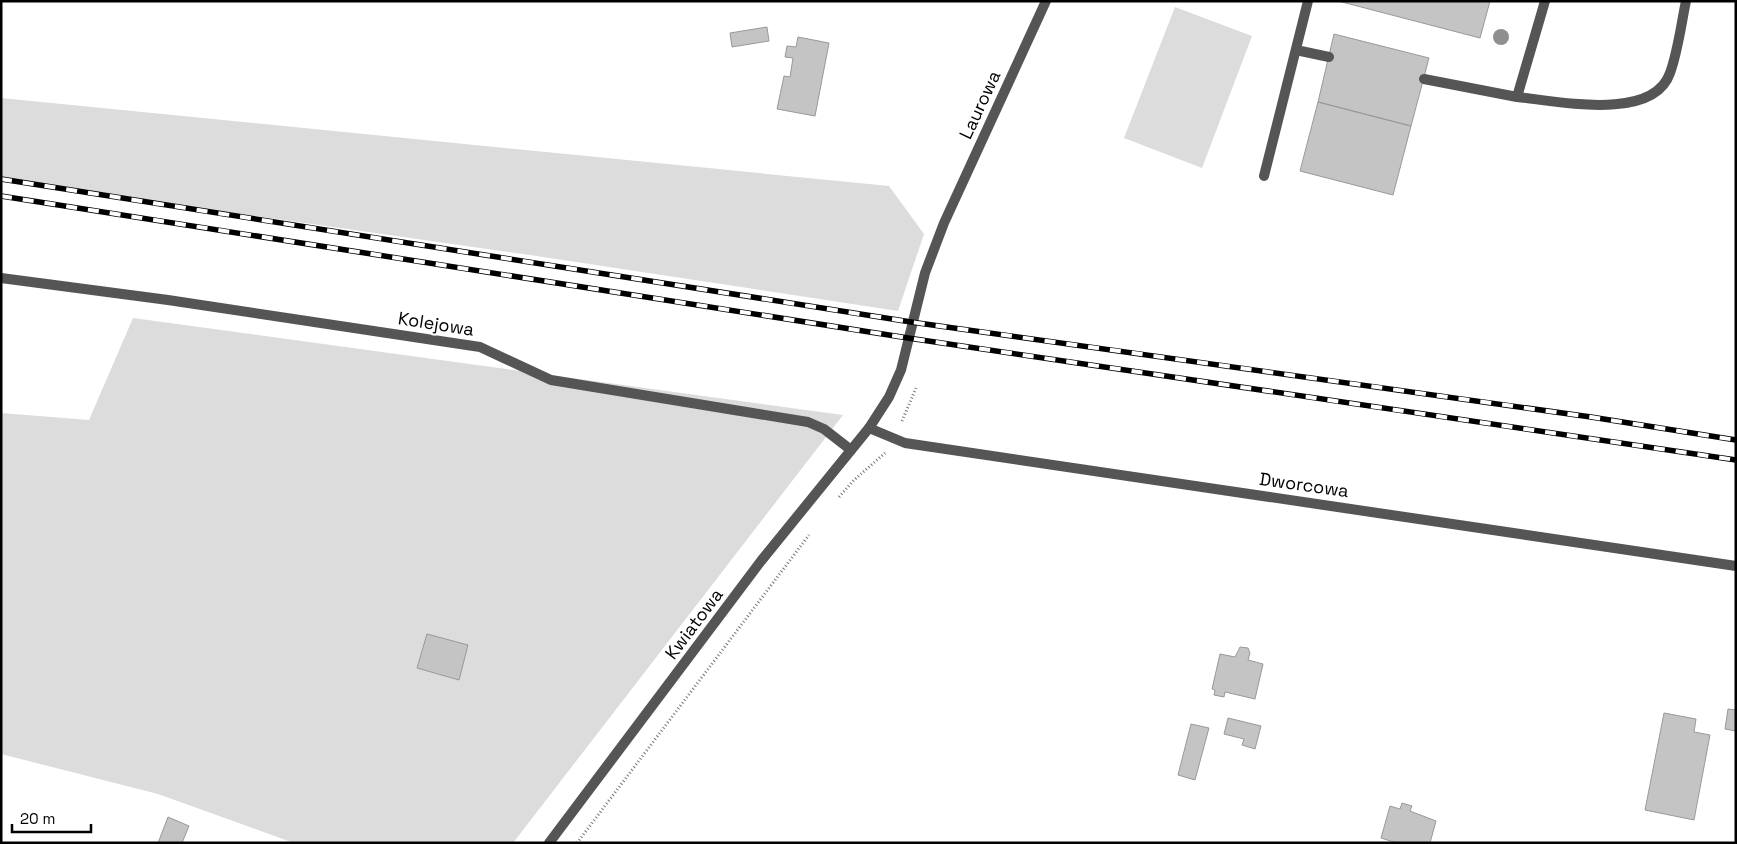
<svg xmlns="http://www.w3.org/2000/svg" width="1737" height="844" font-family="'Space Grotesk',sans-serif">
  <style>
    .green { fill: #dcdcdc }
    .building { fill: #c4c4c4; stroke: #999 }
    .lines { fill: none; stroke-linecap: round; stroke-linejoin: round }
    .path { stroke: #777; stroke-width: 3; stroke-dasharray: 1 2.5; stroke-linecap: butt }
    .service { stroke: #555; stroke-width: 10 }
    .minor { stroke: #555; stroke-width: 10 }
    .tertiary { stroke: #555; stroke-width: 10 }
    .rail-casing { stroke: #000; stroke-width: 5.5 }
    .rail { stroke: #fff; stroke-width: 4; stroke-dasharray: 11; stroke-linecap: butt }
    .tree { fill: #8f8f8f }
    .labels { text-anchor: middle; stroke-width: 4; stroke-linejoin: round; paint-order: stroke }
    .street-label { font-size: 18px; fill: #000; stroke: #fff }
  </style>
  <rect width="100%" height="100%" fill="#fff"/>
  <path class="green" d="M1175,7L1252,36L1202,168L1124,138Z
    M1,98L889,186L924,234L898,311L530,255L1,180Z
    M133,318L843,415L513,843H294L158,794L1,754V413L89,420Z"/>
  <path class="building" d="M1338,1H1490L1480,38Z
    M767,27L769,41L732,47L730,33Z
    M1334,34L1429,58L1411,126L1318,102Z
    M798,37L829,43L815,116L777,109L784,76L790,77L793,58L785,57L787,46L796,47Z
    M1318,102L1411,126L1393,195L1300,171Z
    M427,634L468,645L459,680L417,668Z
    M1240,647L1248,648L1250,653L1248,660L1263,664L1255,699L1225,692L1224,697L1214,695L1215,690L1212,689L1220,654L1235,657Z
    M1728,709L1736,710V731L1725,729Z
    M1664,713L1696,719L1694,732L1710,735L1694,820L1645,810Z
    M1228,718L1261,726L1255,749L1242,745L1244,739L1224,734Z
    M1191,724L1209,728L1195,780L1178,775Z
    M1402,803L1412,806L1410,811L1436,821L1430,843H1397L1381,838L1390,806L1400,809Z
    M168,817L189,826L182,843H158Z"/>
  <g class="lines">
    <path class="path" d="M902,421L916,388
      M839,497L854,480L885,453
      M577,843L809,535"/>
    <path class="service" d="M1296,50L1329,57
      M1424,79L1517,97L1545,1
      M1517,97C1557,101 1653,122 1670,73C1678,51 1681,25 1686,1
      M1264,176L1308,1"/>
    <path class="minor" d="M1,278L168,300L480,347L551,380L808,422L824,429L851,450
      M869,428L905,443L1736,566"/>
    <path class="tertiary" d="M549,843L761,561L869,428L889,397L901,370L925,273L944,223L1046,1"/>
    <g class="rail-casing">
      <path id="rail" d="M1,179L911,322L1591,417L1736,440
        M1,196L908,338L1736,460"/>
    </g>
    <use href="#rail" class="rail"/>
  </g>
  <circle class="tree" cx="1501" cy="37" r="8"/>
  <g class="labels">
    <g class="street-label">
      <text transform="translate(980 105) rotate(-65)" y="6">Laurowa</text>
      <text transform="translate(436 324) rotate(9)" y="6">Kolejowa</text>
      <text transform="translate(1304 485) rotate(8)" y="6">Dworcowa</text>
      <text transform="translate(694 624) rotate(-53)" y="6">Kwiatowa</text>
    </g>
  </g>
  <rect width="1737" height="844" fill="none" stroke="#000000" stroke-width="5"/>
  <path d="M12 824v8h79v-8" fill="none" stroke="#000000" stroke-width="2.5"/>
  <text x="20" y="824" font-size="15" fill="#000000" stroke="#ffffff" stroke-width="4" paint-order="stroke">20 m</text>
</svg>
